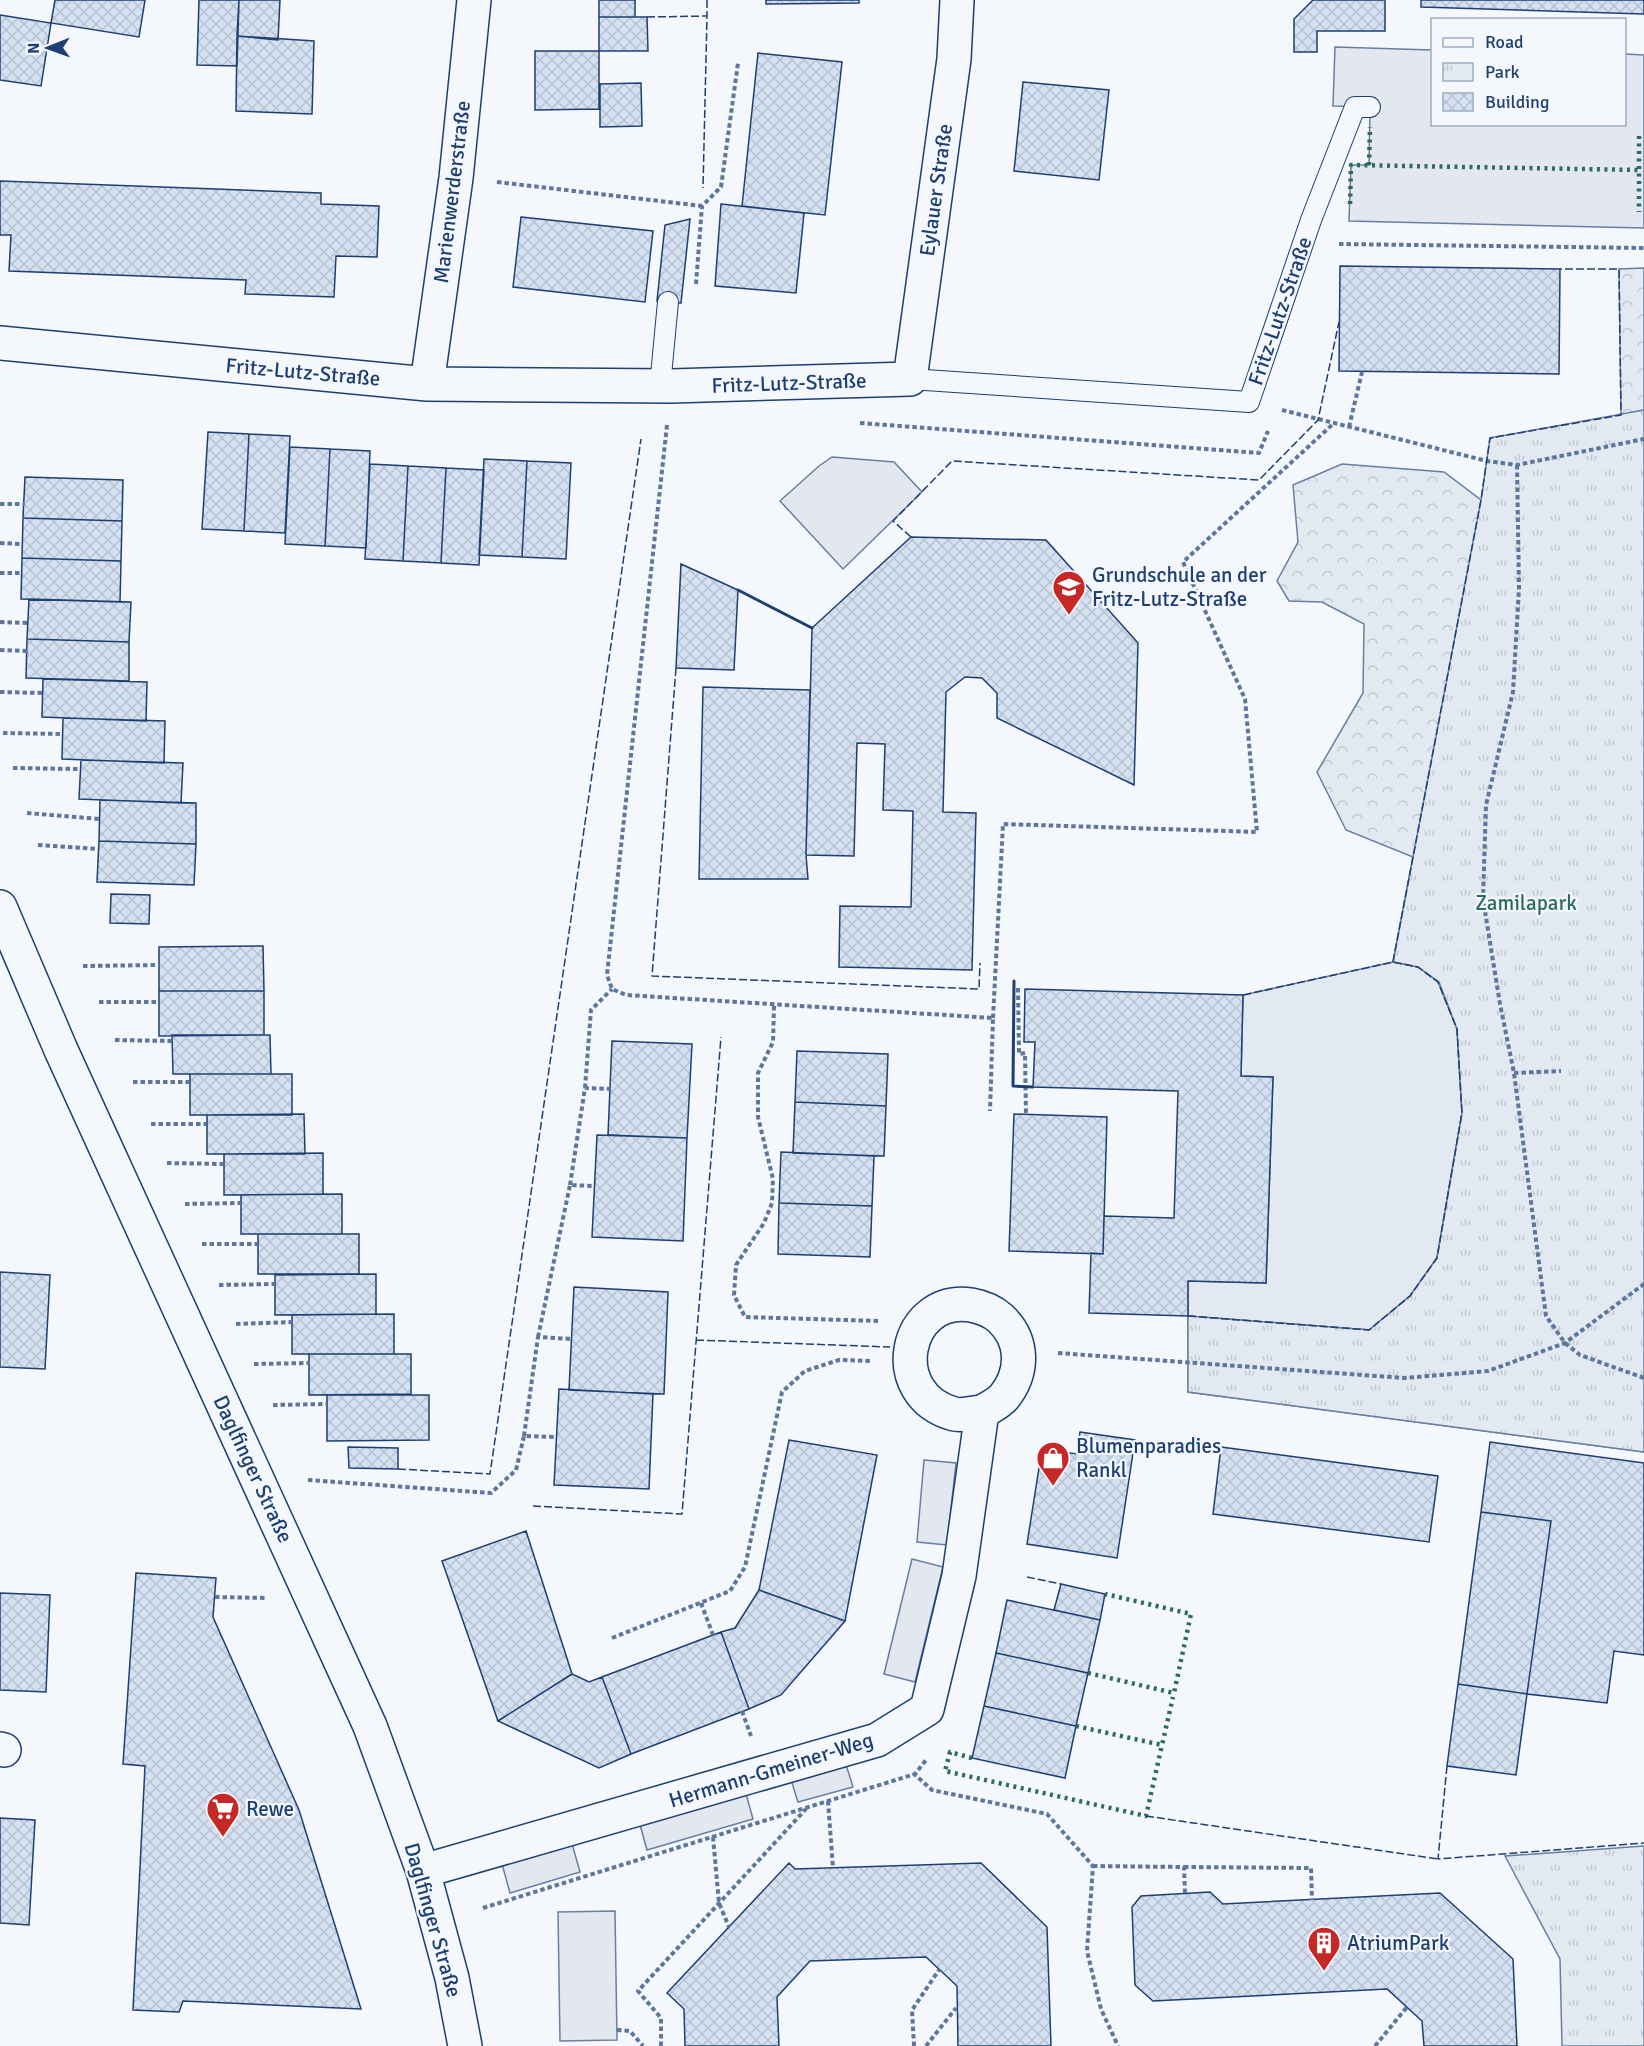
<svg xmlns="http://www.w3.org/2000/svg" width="1644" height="2046" font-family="Signika,sans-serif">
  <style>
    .green { fill: #e3e9f0; stroke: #687fa3; stroke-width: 1.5 }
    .forest { fill: url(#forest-crowns); stroke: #687fa3; stroke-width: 1.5 }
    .park { fill: url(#park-tufts); stroke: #687fa3; stroke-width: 1.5 }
    .parking { fill: #e3e8f0; stroke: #687fa3; stroke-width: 1.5 }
    .building { fill: url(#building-cross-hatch); stroke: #1d3f73; stroke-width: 1.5 }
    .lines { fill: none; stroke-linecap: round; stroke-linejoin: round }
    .lane-casing { stroke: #1d3f73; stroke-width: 22 }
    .street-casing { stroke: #1d3f73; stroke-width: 36 }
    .secondary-casing { stroke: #1d3f73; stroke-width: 36 }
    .path { stroke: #5e769c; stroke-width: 4; stroke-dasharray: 4.5 3; stroke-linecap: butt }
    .lane { stroke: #f4f7fb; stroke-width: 20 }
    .street { stroke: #f4f7fb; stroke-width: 33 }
    .secondary { stroke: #f4f7fb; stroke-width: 33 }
    .hedge { stroke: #2c6c60; stroke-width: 4.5; stroke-dasharray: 3 4.5; stroke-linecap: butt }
    .fence { stroke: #1d3f73; stroke-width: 1.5; stroke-dasharray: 8 3; stroke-linecap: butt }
    .wall { stroke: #1d3f73; stroke-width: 3 }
    .labels { text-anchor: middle; stroke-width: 4.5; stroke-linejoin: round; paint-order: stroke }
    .street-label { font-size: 21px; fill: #1d3f73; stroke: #f4f7fb }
    .poi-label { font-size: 21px; fill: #1d3f73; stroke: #f4f7fb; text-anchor: start }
    .park-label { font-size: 21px; fill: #2c6c60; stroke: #f4f7fb }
  </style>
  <defs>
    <pattern id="forest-crowns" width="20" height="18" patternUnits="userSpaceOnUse" patternTransform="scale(1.5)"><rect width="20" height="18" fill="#e3e9f0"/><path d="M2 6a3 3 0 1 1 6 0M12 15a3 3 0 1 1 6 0" fill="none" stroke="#c2c9d1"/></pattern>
    <pattern id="park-tufts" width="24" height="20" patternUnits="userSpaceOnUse" patternTransform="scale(1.5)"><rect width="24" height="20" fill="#e3e9f0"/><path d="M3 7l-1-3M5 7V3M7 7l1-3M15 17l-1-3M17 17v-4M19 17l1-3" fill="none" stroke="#c2c9d1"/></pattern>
    <pattern id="building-cross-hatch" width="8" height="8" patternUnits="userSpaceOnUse" patternTransform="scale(1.5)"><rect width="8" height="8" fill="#d5e0f0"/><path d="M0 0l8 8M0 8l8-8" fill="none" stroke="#b6c1d1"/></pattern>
  </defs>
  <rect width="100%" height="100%" fill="#f4f7fb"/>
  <path class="green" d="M1393,962L1418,967L1438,982L1457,1029L1462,1113L1437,1258L1410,1296L1369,1330L1188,1316V1281L1266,1283L1273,1077L1241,1076L1243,995Z"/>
  <path class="forest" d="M1644,268V410L1621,415L1619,269Z
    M1342,464L1444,472L1481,500L1644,1452L1188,1392V1316L1370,1330L1410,1296L1437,1258L1462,1113L1457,1029L1439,982L1418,967L1393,962L1413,857L1346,830L1317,772L1363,693L1364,624L1322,602L1289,601L1277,581L1298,542L1293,485Z"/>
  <path class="park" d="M1644,410V1452L1188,1392V1316L1369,1330L1410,1296L1437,1258L1462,1113L1457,1029L1439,982L1418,967L1393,962L1481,500L1490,438Z
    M1644,1846V2046H1562L1560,1959L1505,1856Z"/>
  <path class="parking" d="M1335,47L1432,50V124H1624L1625,54L1644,55V228L1349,221L1351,165H1369L1370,107L1333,106Z
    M832,457L894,462L922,492L843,569L780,501L819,466Z
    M924,1460L956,1463L947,1545L917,1542Z
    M912,1559L943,1567L915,1682L884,1674Z
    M843,1755L853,1787L798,1802L788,1770Z
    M743,1783L753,1819L647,1850L637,1814Z
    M569,1833L580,1872L510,1893L499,1853Z
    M615,1911L617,2040L560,2041L558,1912Z"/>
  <path class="building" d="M55,0H145L139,37L51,23Z
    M199,0H239L237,66L197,65Z
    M239,0H280L278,40L237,36Z
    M599,0H635V17H599Z
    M766,0H859V3L766,4Z
    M1313,0H1385V31H1317V52H1294V19Z
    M1421,0H1644V14L1421,7Z
    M0,15L51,23L41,86L0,80Z
    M599,17H647L648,51H599Z
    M237,36L314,41L312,114L236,111Z
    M535,51H599V109L535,110Z
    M758,53L842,62L825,215L742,206Z
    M1023,82L1109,90L1099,180L1014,171Z
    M641,83L642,126L600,127V84Z
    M0,181L321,193V204L379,206L377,257L336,256L334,297L245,294L246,280L9,271L11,235H0Z
    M721,204L804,213L796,293L715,286Z
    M521,217L653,231L645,302L513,287Z
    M690,219L681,303L657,301L665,225Z
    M1340,266L1560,269L1559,374L1339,371Z
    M208,432L249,434L244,531L202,529Z
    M249,434L290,436L285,533L244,531Z
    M290,447L330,449L325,546L285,544Z
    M330,449L370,451L366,548L325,546Z
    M484,459L527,461L522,557L479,555Z
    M527,461L571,463L566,559L522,557Z
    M370,464L408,466L403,561L365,559Z
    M408,466L446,468L441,563L403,561Z
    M446,468L484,470L479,565L441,563Z
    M25,477L123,480L122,521L23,518Z
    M23,518L122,521L121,561L22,558Z
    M911,537L1046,540L1138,643L1134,785L997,718V693L982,678L965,677L946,692L943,812L976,813L972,970L839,967L840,906L911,907L913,811L883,810L885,744L857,743L854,856L806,855L812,628Z
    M22,558L121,561L120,602L21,599Z
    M681,564L738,590L734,670L676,668Z
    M29,599L131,602L129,642L27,639Z
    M27,639L129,642V681L26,678Z
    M43,679L147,682L146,721L42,717Z
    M703,687L810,690L806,855L808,879H699Z
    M63,718L165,721L164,763L62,759Z
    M81,760L183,763L181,803L79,799Z
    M100,800L196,803V844L99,841Z
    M99,841L196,844L194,885L97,882Z
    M111,894L150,895L149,924L110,923Z
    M263,946L264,991H159V947Z
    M1025,989L1243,995L1241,1076L1273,1077L1266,1283L1188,1281V1316L1089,1313L1091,1253L1103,1254L1104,1216L1174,1218L1178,1091L1033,1087L1035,1042H1024Z
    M159,991H264V1035L159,1036Z
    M172,1035H270L271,1074H173Z
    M612,1041L692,1044L687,1138L608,1135Z
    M797,1051L888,1054L886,1106L795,1102Z
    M190,1074H292V1115H190Z
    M795,1102L886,1106L884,1156L793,1153Z
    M304,1114L305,1154H207V1115Z
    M1014,1114L1107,1117L1103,1254L1009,1251Z
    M597,1135L687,1138L683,1241L592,1237Z
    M781,1152L874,1156L872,1206L779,1203Z
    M323,1153V1194L224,1195V1154Z
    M342,1194V1234H241V1195Z
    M779,1203L872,1206L870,1257L778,1254Z
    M258,1234H359V1274H258Z
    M0,1272L50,1275L45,1369L0,1367Z
    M376,1274V1314L275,1315V1275Z
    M574,1287L668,1292L664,1394L569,1390Z
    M394,1314V1354H292V1315Z
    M309,1354H411V1394L309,1395Z
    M559,1389L653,1394L649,1489L554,1485Z
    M327,1395H429V1440L327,1441Z
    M1080,1432L1135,1440L1117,1558L1027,1544L1042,1449L1077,1454Z
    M789,1440L877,1455L845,1621L759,1590Z
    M1490,1442L1644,1463V1655L1614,1651L1607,1703L1527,1694L1551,1521L1481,1512Z
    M348,1447L398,1448V1469L349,1468Z
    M1221,1447L1438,1476L1429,1542L1213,1514Z
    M1481,1512L1551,1521L1527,1694L1458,1684Z
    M526,1531L572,1674L498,1721L442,1561Z
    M136,1573L216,1578L213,1617L299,1810L361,2009L183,2001L179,2012L133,2010L145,1766L123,1764Z
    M1061,1584L1105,1594L1100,1620L1054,1610Z
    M759,1590L845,1621L781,1695L749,1709L721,1632L735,1628Z
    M0,1593L50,1595L46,1692L0,1690Z
    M1007,1600L1100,1620L1088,1673L996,1653Z
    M721,1632L749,1709L631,1754L602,1677Z
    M996,1653L1088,1673L1076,1726L984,1706Z
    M572,1674L589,1682L602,1677L631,1754L599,1768L498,1721Z
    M1458,1684L1527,1694L1516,1775L1447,1766Z
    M984,1706L1076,1726L1065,1778L972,1758Z
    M0,1818L35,1820L29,1925L0,1923Z
    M789,1863L795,1869L981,1863L1047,1927L1051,2046H958L957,1986L926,1957L810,1961L777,1997L779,2046H685L684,2009L667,1993Z
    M1210,1892L1223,1904L1440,1893L1513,1959L1517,2046H1424L1422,2021L1387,1989L1153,2001L1135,1985L1132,1907L1141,1896Z"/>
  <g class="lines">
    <g class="lane-casing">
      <path id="lane" d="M910,379L1249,402L1311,220L1355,107H1370
        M660,386L668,302"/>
    </g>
    <g class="street-casing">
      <path id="street" d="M0,343L427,384L671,386L910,379L954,59L957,0
        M427,384L456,178L474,0
        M0,1749L4,1750
        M423,1871L877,1740L927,1709L959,1576L982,1412C989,1408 999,1403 1004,1397C1024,1372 1024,1340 1000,1318C992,1311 982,1307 971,1305C904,1295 884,1395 954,1414C962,1416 973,1413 982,1412"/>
    </g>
    <g class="secondary-casing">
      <path id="secondary" d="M0,907L61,1050L370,1726L423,1871L452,1978L465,2046"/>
    </g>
    <path class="path" d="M497,182L702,206
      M1339,244L1644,248
      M696,284L702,206L721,187L738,63
      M1282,410L1487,461L1517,465L1644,439
      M860,423L1259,453L1268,431
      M667,425L607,975L612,989L626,995L993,1018L990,1111
      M1349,427L1362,372
      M1517,465L1519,588L1513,692L1486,805L1483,899L1500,1004L1514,1073L1546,1316L1565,1343L1580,1355L1644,1378
      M0,504H24
      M0,543L22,544
      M0,573H21
      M0,622L28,623
      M0,650L27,651
      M0,692L43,693
      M3,733L63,734
      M13,768L80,769
      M27,813L99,819
      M38,845L98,849
      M83,966L159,965
      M1018,988L1019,1054L1025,1053L1026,1115
      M99,1002H159
      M774,1006L773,1042L758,1073V1117L773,1179L772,1203L764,1223L736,1265L734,1295L745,1317L879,1321
      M993,1018L1003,824L1257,832L1245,699L1183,562L1333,424
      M115,1040L172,1041
      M1514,1073L1561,1071
      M133,1082H189
      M585,1088L591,1010L612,989
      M151,1124H206
      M167,1163L223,1164
      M570,1185L585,1088L610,1089
      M185,1204L241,1203
      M202,1244H258
      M219,1285L275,1284
      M236,1324L292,1322
      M538,1337L570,1185L594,1186
      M1058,1353L1404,1378L1488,1371L1565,1343L1644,1284
      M254,1364L310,1363
      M273,1405L327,1404
      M524,1436L538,1337L572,1339
      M308,1480L491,1493L516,1470L524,1436L556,1437
      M215,1597L267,1598
      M701,1603L713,1635
      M612,1638L730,1591L745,1567L782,1392L805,1371L839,1360L872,1361
      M742,1711L751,1736
      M913,1773L932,1790L1047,1814L1093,1866L1087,1951L1101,2009L1118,2046
      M828,1801L833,1868
      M713,1837L719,1903L729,1927
      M1093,1866L1184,1867L1185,1893
      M1184,1867L1311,1868L1312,1900
      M483,1908L915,1774L926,1760
      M617,2030L630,2031L643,2046
      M661,2046V2018L638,1991L806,1809
      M914,2046L912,2010L939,1970
      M926,2046L956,2008
      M1375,2046L1407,2007"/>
    <use href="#lane" class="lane"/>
    <use href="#street" class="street"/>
    <use href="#secondary" class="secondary"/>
    <path class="hedge" d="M1639,136V212
      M1369,165L1370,127
      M1350,204L1351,165L1639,170
      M1088,1673L1174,1693L1191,1614L1105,1594
      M1076,1726L1162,1745L1173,1697
      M972,1758L950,1752L945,1771L1146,1816L1162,1745"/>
    <path class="fence" d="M707,0V16
      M647,17L707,16L703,188
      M911,537L893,521L952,461L1259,480L1318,420L1339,322
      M676,668L652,976L979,989L980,963
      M1393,962L1481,500L1490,438L1621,415L1619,269H1560
      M1188,1316L1369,1330L1410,1296L1437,1258L1462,1113L1457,1029L1438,982L1418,967L1393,962L1243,995
      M696,1340L890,1347
      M398,1469L490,1474L641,439
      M533,1506L682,1514L721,1037
      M1027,1577L1061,1584
      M1447,1766L1438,1859L1644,1843
      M1146,1816L1438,1859"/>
    <path class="wall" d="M738,590L812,628
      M1014,981L1013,1086L1033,1087"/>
  </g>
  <defs>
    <g id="school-pin" transform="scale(1.725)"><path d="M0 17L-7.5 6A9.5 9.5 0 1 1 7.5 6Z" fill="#c62828" stroke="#f4f7fb"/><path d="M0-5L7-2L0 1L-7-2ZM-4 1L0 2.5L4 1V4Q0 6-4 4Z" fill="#fff"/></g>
    <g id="shop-pin" transform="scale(1.725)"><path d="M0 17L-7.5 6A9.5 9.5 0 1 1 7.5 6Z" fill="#c62828" stroke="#f4f7fb"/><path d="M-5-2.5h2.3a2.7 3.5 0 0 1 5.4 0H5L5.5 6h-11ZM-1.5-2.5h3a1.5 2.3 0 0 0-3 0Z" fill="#fff"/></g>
    <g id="supermarket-pin" transform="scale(1.725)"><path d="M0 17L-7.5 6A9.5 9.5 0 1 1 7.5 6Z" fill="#c62828" stroke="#f4f7fb"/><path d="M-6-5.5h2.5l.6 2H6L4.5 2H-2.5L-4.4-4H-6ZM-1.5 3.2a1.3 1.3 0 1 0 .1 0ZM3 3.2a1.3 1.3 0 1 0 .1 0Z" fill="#fff"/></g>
    <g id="building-pin" transform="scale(1.725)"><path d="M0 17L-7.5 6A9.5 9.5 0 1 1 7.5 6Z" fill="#c62828" stroke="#f4f7fb"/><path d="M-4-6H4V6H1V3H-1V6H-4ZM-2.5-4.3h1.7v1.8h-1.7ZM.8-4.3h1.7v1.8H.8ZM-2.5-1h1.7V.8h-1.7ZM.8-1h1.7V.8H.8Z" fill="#fff"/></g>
  </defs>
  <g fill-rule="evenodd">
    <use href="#school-pin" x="1069" y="587"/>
    <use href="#shop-pin" x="1053" y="1458"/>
    <use href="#supermarket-pin" x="223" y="1809"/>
    <use href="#building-pin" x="1324" y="1943"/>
  </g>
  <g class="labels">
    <g class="street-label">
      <text transform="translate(936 190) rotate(-82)" y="7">Eylauer Straße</text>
      <text transform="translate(452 192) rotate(-83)" y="7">Marienwerderstraße</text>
      <text transform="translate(1280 311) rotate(-71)" y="7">Fritz-Lutz-Straße</text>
      <text transform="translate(303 372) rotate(5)" y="7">Fritz-Lutz-Straße</text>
      <text transform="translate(789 383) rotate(-2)" y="7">Fritz-Lutz-Straße</text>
      <text transform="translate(253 1469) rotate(65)" y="7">Daglfinger Straße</text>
      <text transform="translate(771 1770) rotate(-17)" y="7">Hermann-Gmeiner-Weg</text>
      <text transform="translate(433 1920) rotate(74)" y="7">Daglfinger Straße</text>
    </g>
    <g class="poi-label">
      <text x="1092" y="582">Grundschule an der<tspan x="1092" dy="24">Fritz-Lutz-Straße</tspan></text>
      <text x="1076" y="1453">Blumenparadies<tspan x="1076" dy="24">Rankl</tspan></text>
      <text x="246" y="1816">Rewe</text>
      <text x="1347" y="1950">AtriumPark</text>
    </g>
    <g class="park-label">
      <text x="1526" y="910">Zamilapark</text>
    </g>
  </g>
  <rect x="1431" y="18" width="195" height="108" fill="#f4f7fb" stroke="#9eadc5" stroke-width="1.5"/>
  <rect x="1443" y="38" width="30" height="9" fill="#f4f7fb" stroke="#9eadc5" stroke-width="1.5"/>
  <text x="1485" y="48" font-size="18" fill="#1d3f73">Road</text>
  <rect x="1443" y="63" width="30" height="18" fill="url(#park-tufts)" stroke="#9eadc5" stroke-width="1.5"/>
  <text x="1485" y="78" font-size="18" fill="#1d3f73">Park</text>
  <rect x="1443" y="93" width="30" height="18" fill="url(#building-cross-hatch)" stroke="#9eadc5" stroke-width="1.5"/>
  <text x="1485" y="108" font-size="18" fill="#1d3f73">Building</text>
  <g transform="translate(48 48) rotate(269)" stroke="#f4f7fb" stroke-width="4.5" paint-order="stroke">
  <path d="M0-4.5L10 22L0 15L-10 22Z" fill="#1d3f73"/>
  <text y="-9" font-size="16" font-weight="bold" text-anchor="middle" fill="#1d3f73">N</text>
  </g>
</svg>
